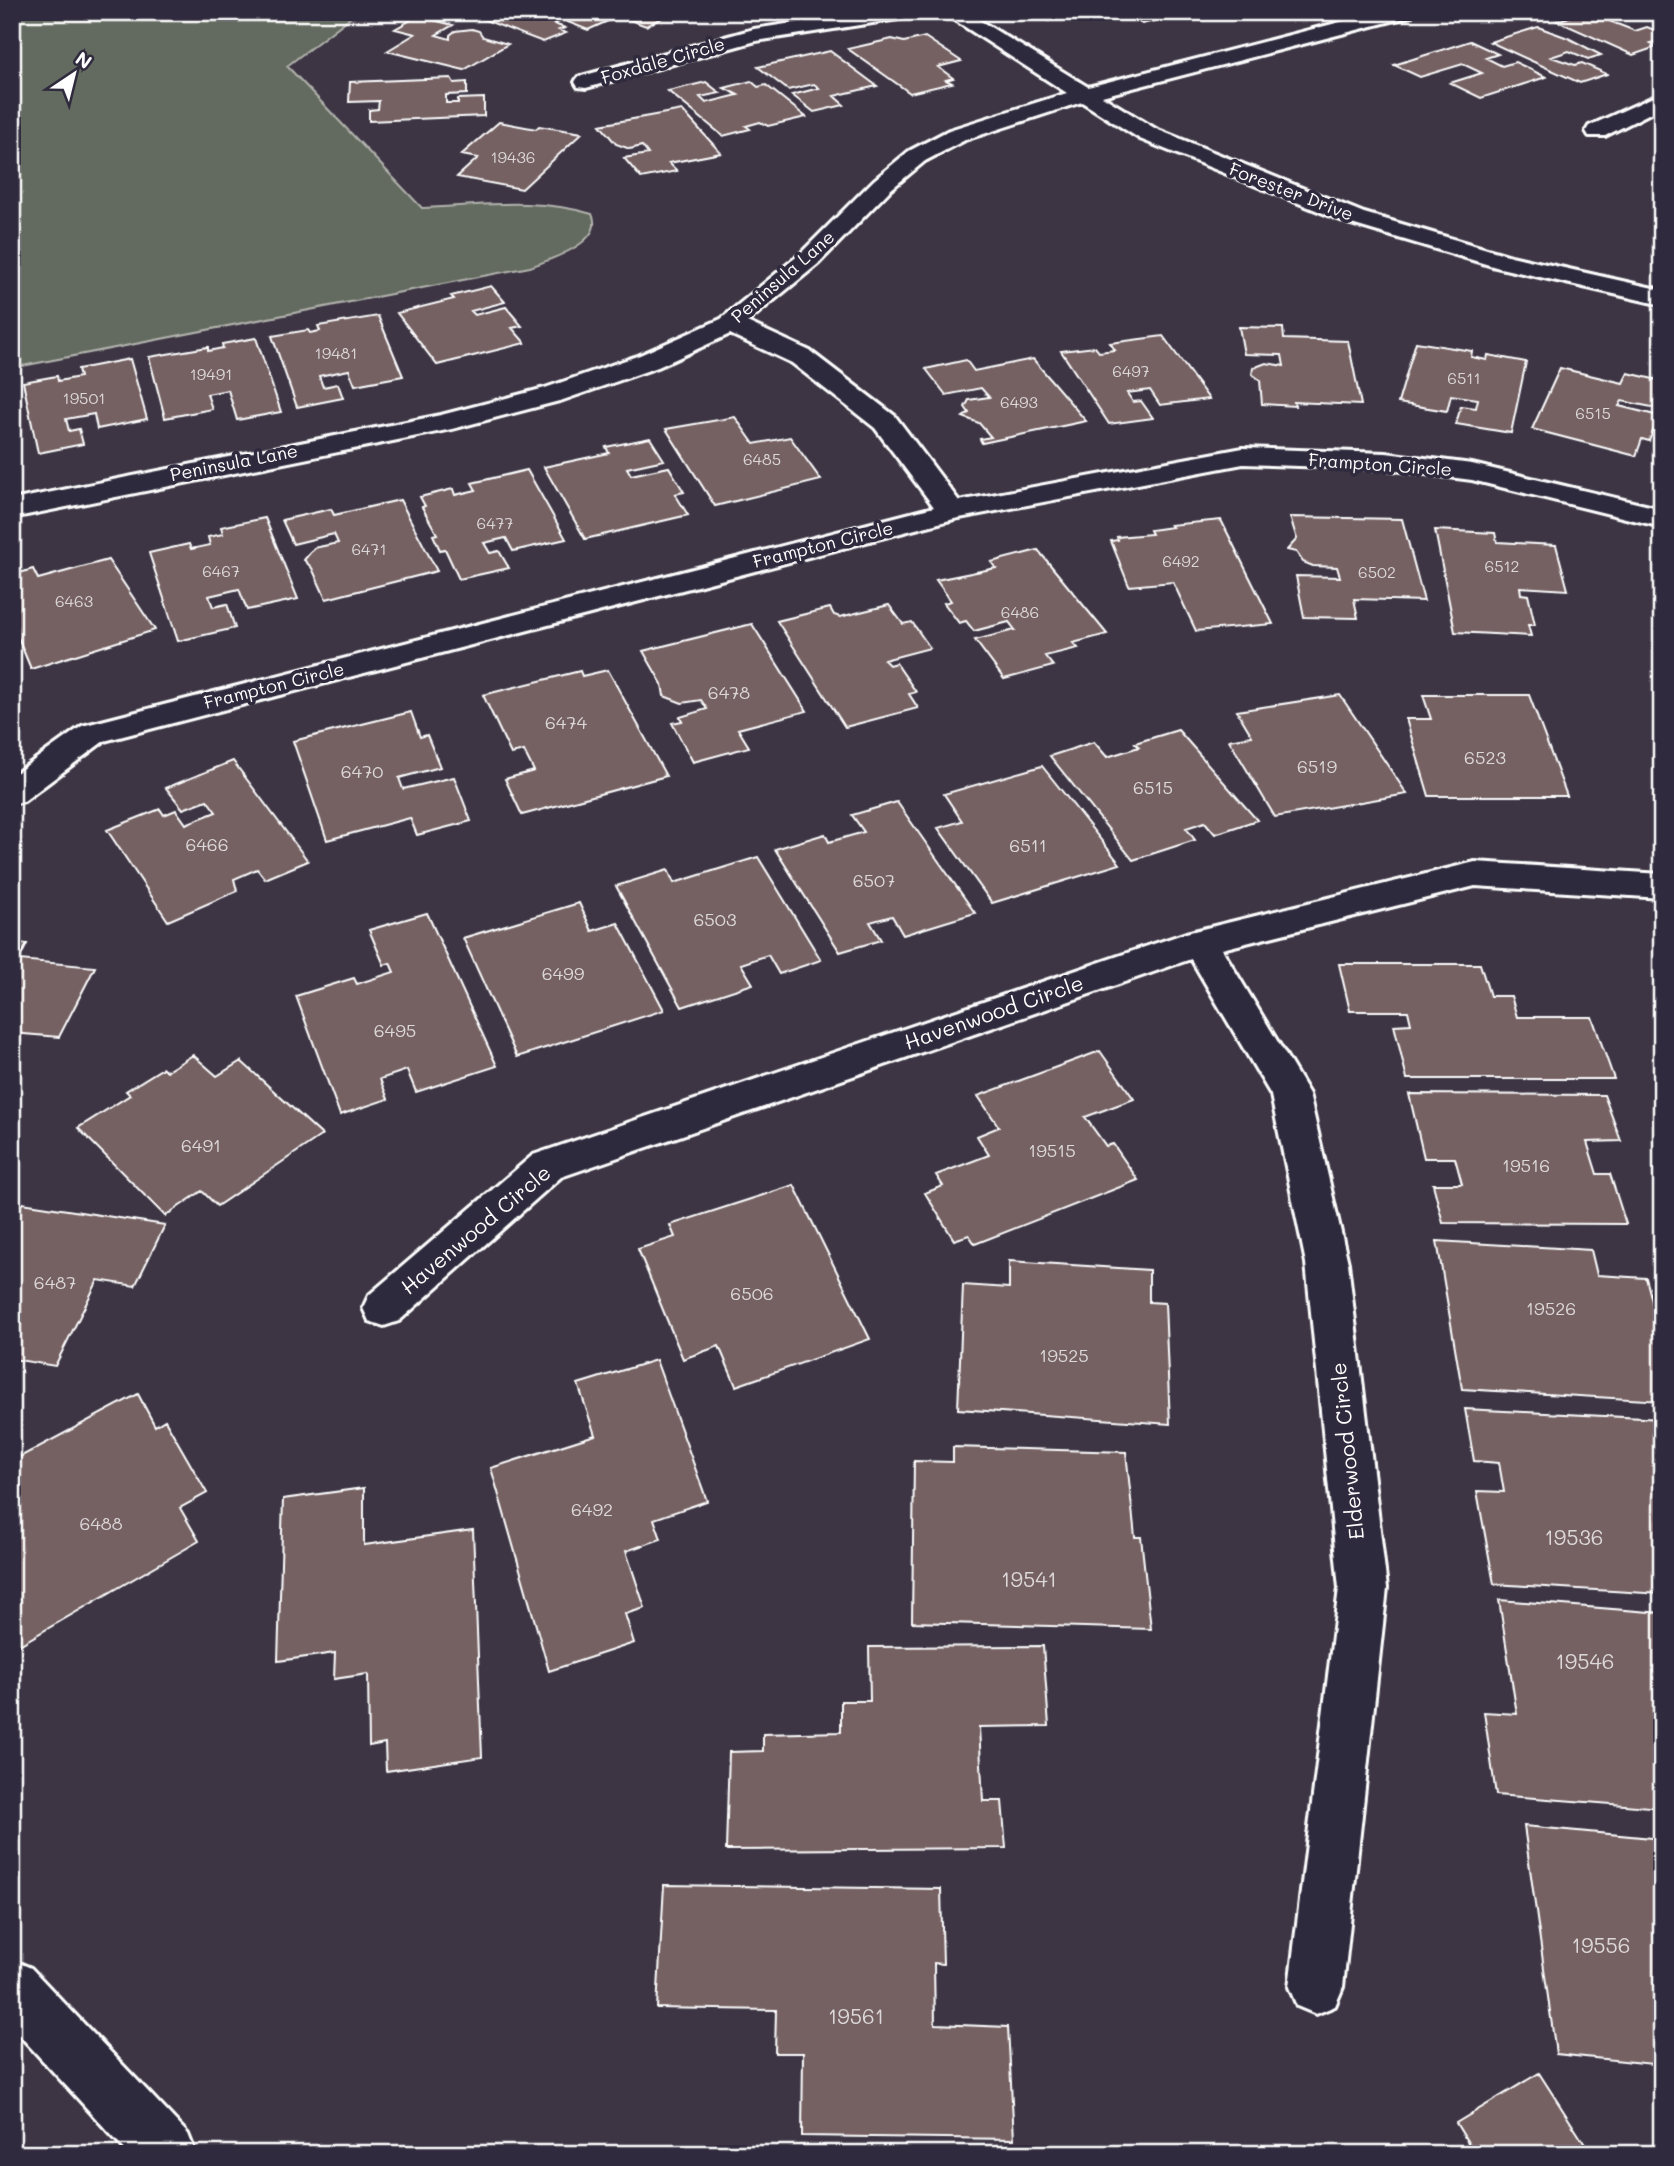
<svg xmlns="http://www.w3.org/2000/svg" width="1674" height="2166" font-family="Mali,sans-serif">
  <style>
    .green { fill: #646a5e; stroke: #b2b4ae; stroke-width: 2 }
    .building { fill: #756062; stroke: #fff; stroke-width: 2 }
    .lines { fill: none; stroke-linecap: round; stroke-linejoin: round }
    .street-casing { stroke: #fff; stroke-width: 6 }
    .street { fill: #2f2a3d; fill-rule: evenodd }
    .labels { text-anchor: middle; stroke-width: 7; stroke-linejoin: round; paint-order: stroke }
    .far-number-label { font-size: 16px; fill: #dcd7d8 }
    .far-street-label { font-size: 18px; fill: #fff; stroke: #2f2a3d }
    .number-label { font-size: 18px; fill: #dcd7d8 }
    .street-label { font-size: 21px; fill: #fff; stroke: #2f2a3d }
    .near-number-label { font-size: 21px; fill: #dcd7d8 }
  </style>
  <rect width="100%" height="100%" fill="#3d3544"/>
  <filter id="ink" filterUnits="userSpaceOnUse"><feTurbulence type="fractalNoise" baseFrequency=".0143" numOctaves="2"/><feDisplacementMap in="SourceGraphic" scale="14" xChannelSelector="R" yChannelSelector="G"/><feConvolveMatrix kernelMatrix="1 2 1 2 8 2 1 2 1" color-interpolation-filters="sRGB"/></filter>
  <g filter="url(#ink)">
    <path class="green" d="M12,12H373L351,17L287,66L422,208C479,206 536,197 592,214C606,242 549,260 530,267L12,368Z"/>
    <path class="building" d="M489,12H587L610,20L588,30L563,20L554,24L565,28L559,30L566,33L543,42L477,17Z
      M609,12H674L646,26Z
      M1030,12H1109L1111,14L1065,21L1061,18L1048,21Z
      M1122,12H1174L1166,14L1171,17L1142,24Z
      M1584,12H1612L1625,18L1612,22L1635,31L1647,27L1662,33V39L1651,43L1659,46L1633,55L1557,21Z
      M418,16L453,25L436,35L450,39V35L455,31L472,29L479,31L483,37L508,44L464,70L387,51L415,34L395,29Z
      M1538,27L1568,38L1601,55L1588,59L1569,51L1551,57L1575,65L1582,63L1607,74L1580,83L1490,42Z
      M925,37L961,61L938,67L953,78L946,80L952,83L910,93L848,49L892,39L904,42Z
      M1470,41L1498,54L1486,58L1502,66L1515,62L1546,77L1481,98L1450,83L1482,73L1463,64L1420,77L1394,65Z
      M830,51L877,86L834,96L844,105L814,112L792,95L819,88L814,84L788,90L758,67Z
      M451,78L454,83L467,82V94L446,95V103H458V99L484,98V116L369,121V110L378,109L379,101L349,102L350,82Z
      M751,81L758,87L766,85L806,117L768,126L760,122L746,126L750,129L723,136L668,91L706,82L720,93L700,97L706,103L738,95L724,88Z
      M682,110L721,153L669,163L677,171L641,178L624,158L648,154L642,146L630,149L616,144L600,125Z
      M499,122L536,129L539,126L582,133L522,189L457,177L478,158L461,155Z
      M491,286L505,302L471,311L475,315L506,307L522,326L512,328L525,343L437,365L397,313L454,299L451,296Z
      M378,316L403,376L355,385L349,370L319,376L323,387L338,384L343,398L297,407L272,336L308,330L310,333L320,331L318,326Z
      M1239,327L1283,328L1284,339L1348,341L1361,405L1294,402L1295,406L1262,404L1260,380L1252,374L1253,368L1266,363L1284,366L1282,355L1244,354Z
      M1163,336L1209,399L1160,405L1150,390L1127,393L1133,402L1141,401L1153,418L1109,424L1061,351L1095,347L1099,352L1115,350L1110,343Z
      M256,338L281,412L237,420L228,390L207,394L212,409L165,418L149,357L208,347V351L223,348L222,344Z
      M1416,342L1472,351L1471,357L1487,360L1488,355L1526,362L1511,433L1456,424L1461,406L1476,408L1478,399L1451,395L1447,411L1398,403Z
      M130,359L147,419L97,429L94,414L66,419L69,431L79,429L83,444L38,453L23,382L57,376L58,381L80,377L78,369Z
      M1033,359L1086,421L982,443L980,439L991,437L979,423L963,417L969,413L965,407L969,400L989,397L981,388L946,395L926,369L966,360L974,371Z
      M1560,368L1623,383L1628,373L1662,381V409L1622,401L1619,406L1659,416L1649,441L1642,439L1636,456L1532,429Z
      M735,417L754,444L790,437L821,480L715,506L666,429Z
      M650,438L664,460L627,468L631,475L669,467L684,492L675,494L688,515L585,539L544,467L609,453L606,447Z
      M527,470L566,539L513,551L506,538L484,543L490,553L499,551L509,568L459,579L445,549L440,550L433,535L437,534L422,507L425,506L420,497L453,489L455,495L476,490L472,483Z
      M400,500L437,571L326,599L312,568L304,560L314,548L338,543L334,534L293,544L282,520L331,509L334,515Z
      M1290,517L1402,519L1424,601L1354,599L1358,618L1304,617L1296,576L1340,577L1337,567L1313,566L1303,562L1296,552L1287,550L1297,539Z
      M265,518L298,599L247,610L239,589L209,596L213,607L227,604L235,628L178,641L149,553L189,544L191,549L210,545L208,537L223,534L221,527Z
      M1221,520L1273,624L1196,631L1173,582L1129,586L1111,541L1118,540L1117,537L1152,534L1150,530L1172,527L1170,525Z
      M1435,530L1495,533L1497,542L1556,545L1568,590L1520,587L1521,594L1528,595L1535,625H1528L1531,636L1455,632Z
      M1038,550L1107,634L1073,643L1078,648L1045,656L1053,666L1004,679L975,640L1015,630L1009,622L974,631L966,621L959,623L944,603L951,601L936,580L996,568L991,562Z
      M108,560L155,630L31,669L12,623V575L33,569L38,579Z
      M889,605L903,624L912,622L930,648L884,660L889,665L896,663L916,692L909,694L918,708L845,727L777,621L830,608L834,615L840,617Z
      M752,624L807,711L738,729L749,747L693,762L672,723L682,721L680,717L707,709L701,700L682,703L664,696L662,684L643,651Z
      M608,670L666,776L522,815L505,779L534,771L524,751L511,754L483,695L580,671L582,676Z
      M1340,695L1407,794L1275,817L1229,740L1252,736L1237,711Z
      M1423,695H1529L1567,796H1429L1406,719H1431Z
      M411,712L420,737L427,735L440,767L399,778L403,789L454,777L471,821L417,835L410,818L327,840L293,741Z
      M1178,730L1257,820L1215,834L1205,822L1186,828L1195,840L1133,860L1050,756L1094,742L1107,757L1139,747L1135,743Z
      M233,761L308,861L265,879L257,869L234,879L237,891L168,921L107,830L160,809L164,815L176,810L186,824L216,812L207,800L183,809L166,788Z
      M1042,766L1120,864L992,903L938,828L962,821L944,794Z
      M897,802L975,913L903,935L892,916L870,922L881,940L840,952L775,849L825,834L829,842L864,832L852,815Z
      M758,857L821,960L779,974L768,955L741,964L753,984L682,1007L616,886L668,870L674,883Z
      M579,903L592,931L618,923L664,1010L517,1057L463,938Z
      M427,913L497,1066L416,1092L407,1070L380,1079L388,1099L340,1115L296,996L354,978L357,984L394,972L390,963L384,965L369,930Z
      M12,943L27,944L19,960L95,967L59,1037L12,1033Z
      M1339,964H1480L1490,996H1511L1517,1017H1592L1614,1079H1407L1394,1025L1411,1024L1408,1011H1350Z
      M1100,1051L1134,1099L1085,1117L1106,1146L1113,1144L1138,1180L975,1244L969,1235L954,1240L925,1193L943,1186L936,1175L989,1155L977,1136L999,1127L978,1096Z
      M193,1055L217,1076L241,1061L322,1135L217,1206L202,1191L165,1216L78,1128L130,1095L126,1091L163,1068L167,1071Z
      M1409,1094L1604,1095L1621,1141L1587,1142L1597,1174H1610L1626,1224L1443,1223L1433,1184H1462L1455,1158H1424Z
      M794,1185L870,1339L736,1386L719,1346L683,1359L638,1249L675,1237L670,1225Z
      M22,1203L165,1225L135,1286L98,1280L55,1366L12,1359V1220Z
      M1437,1241L1591,1250L1597,1275L1646,1278L1662,1339V1401L1462,1389Z
      M1009,1261L1149,1270V1302L1165,1303L1170,1424L958,1409L963,1285L1009,1288Z
      M656,1360L707,1501L654,1519L661,1539L626,1551L645,1608L625,1614L634,1643L549,1671L491,1468L595,1435L578,1384Z
      M138,1394L155,1426L165,1420L207,1493L180,1508L199,1541L14,1648L12,1461Z
      M1465,1409L1662,1419V1594L1494,1584L1477,1491L1504,1492L1499,1463L1474,1461Z
      M953,1447L1126,1452L1135,1537H1141L1151,1629L912,1622L914,1461L953,1462Z
      M364,1488V1545L473,1530L482,1757L386,1771L385,1743L369,1746L368,1674L334,1679L335,1653L278,1661L283,1499Z
      M1499,1600L1662,1613V1808L1496,1795L1484,1712L1517,1714Z
      M1043,1646L1049,1726L979,1727L983,1801H1002L1006,1848L726,1850L729,1752L763,1751V1734L841,1732V1701H870L869,1647Z
      M1524,1826L1662,1839V2065L1556,2054Z
      M664,1885L941,1889L943,1964L934,1963L935,2024L1008,2027L1014,2139L802,2136L803,2053H775L776,2010L657,2008Z
      M1539,2073L1591,2154H1475L1456,2123Z"/>
    <g class="lines">
      <g class="street-casing">
        <path id="street" d="M864,12H915L905,18L756,41L586,88L578,87L575,82L578,77L754,29Z
          M942,12H966L1088,87L1379,12H1414L1411,16L1102,96L1156,129L1364,213L1511,256L1662,290V305L1496,267L1348,223L1140,139L1082,102L965,140L925,161L890,190L818,264L747,322L810,351L895,416L959,501L1243,448L1386,453L1472,464L1662,509V527L1472,480L1386,469L1243,464L954,519L104,741L24,801L12,804V776L82,726L934,507L875,428L792,363L730,334L658,367L563,400L452,429L12,518V500L441,415L545,388L640,355L721,319L800,254L874,180L909,151L949,130L1067,93Z
          M1662,93V107L1605,136H1589L1586,131L1589,126Z
          M1475,862L1662,874V898L1475,886L1222,949L1309,1094L1348,1263L1387,1588L1343,1987L1335,2006L1316,2014L1297,2006L1289,1987L1339,1588L1306,1263L1271,1095L1191,959L561,1177L399,1321L384,1326L369,1321L363,1308L369,1295L533,1155L1186,933Z
          M12,1960L31,1968L188,2134L196,2154H129L12,2027Z"/>
      </g>
      <use href="#street" class="street"/>
    </g>
  </g>
  <g class="labels">
    <g class="far-number-label">
      <text x="513" y="163">19436</text>
      <text x="336" y="359">19481</text>
      <text x="1131" y="377">6497</text>
      <text x="211" y="380">19491</text>
      <text x="1464" y="384">6511</text>
      <text x="84" y="404">19501</text>
      <text x="1019" y="408">6493</text>
      <text x="1593" y="419">6515</text>
      <text x="762" y="465">6485</text>
      <text x="495" y="529">6477</text>
      <text x="369" y="555">6471</text>
      <text x="1181" y="567">6492</text>
      <text x="1502" y="572">6512</text>
      <text x="221" y="577">6467</text>
      <text x="1377" y="578">6502</text>
      <text x="74" y="607">6463</text>
      <text x="1020" y="618">6486</text>
    </g>
    <g class="far-street-label">
      <text transform="translate(663 61) rotate(-16)" y="6">Foxdale Circle</text>
      <text transform="translate(1291 192) rotate(21)" y="6">Forester Drive</text>
      <text transform="translate(783 277) rotate(-41)" y="6">Peninsula Lane</text>
      <text transform="translate(234 463) rotate(-11)" y="6">Peninsula Lane</text>
      <text transform="translate(1380 465) rotate(4)" y="6">Frampton Circle</text>
      <text transform="translate(823 545) rotate(-14)" y="6">Frampton Circle</text>
      <text transform="translate(274 686) rotate(-14)" y="6">Frampton Circle</text>
    </g>
    <g class="number-label">
      <text x="729" y="699">6478</text>
      <text x="566" y="729">6474</text>
      <text x="1485" y="764">6523</text>
      <text x="1317" y="773">6519</text>
      <text x="362" y="778">6470</text>
      <text x="1153" y="794">6515</text>
      <text x="207" y="851">6466</text>
      <text x="1028" y="852">6511</text>
      <text x="874" y="887">6507</text>
      <text x="715" y="926">6503</text>
      <text x="563" y="980">6499</text>
      <text x="395" y="1037">6495</text>
      <text x="201" y="1152">6491</text>
      <text x="1052" y="1157">19515</text>
      <text x="1526" y="1172">19516</text>
      <text x="55" y="1289">6487</text>
      <text x="752" y="1300">6506</text>
      <text x="1551" y="1315">19526</text>
      <text x="1064" y="1362">19525</text>
      <text x="592" y="1516">6492</text>
      <text x="101" y="1530">6488</text>
    </g>
    <g class="street-label">
      <text transform="translate(994 1013) rotate(-19)" y="7">Havenwood Circle</text>
      <text transform="translate(476 1230) rotate(-40)" y="7">Havenwood Circle</text>
      <text transform="translate(1348 1451) rotate(-96)" y="7">Elderwood Circle</text>
    </g>
    <g class="near-number-label">
      <text x="1574" y="1545">19536</text>
      <text x="1029" y="1587">19541</text>
      <text x="1585" y="1669">19546</text>
      <text x="1601" y="1953">19556</text>
      <text x="856" y="2024">19561</text>
    </g>
  </g>
  <rect width="1674" height="2166" fill="none" stroke="#2f2a3d" stroke-width="42"/>
  <rect x="21" y="21" width="1632" height="2124" fill="none" stroke="#fff" stroke-width="2.5" filter="url(#ink)"/>
  <g transform="translate(74 74) rotate(35)" stroke="#2f2a3d" stroke-width="5" paint-order="stroke">
  <path d="M0-5L12 26L0 18L-12 26Z" fill="#ffffff"/>
  <text y="-10" font-size="19" font-weight="bold" text-anchor="middle" fill="#ffffff">N</text>
  </g>
</svg>
